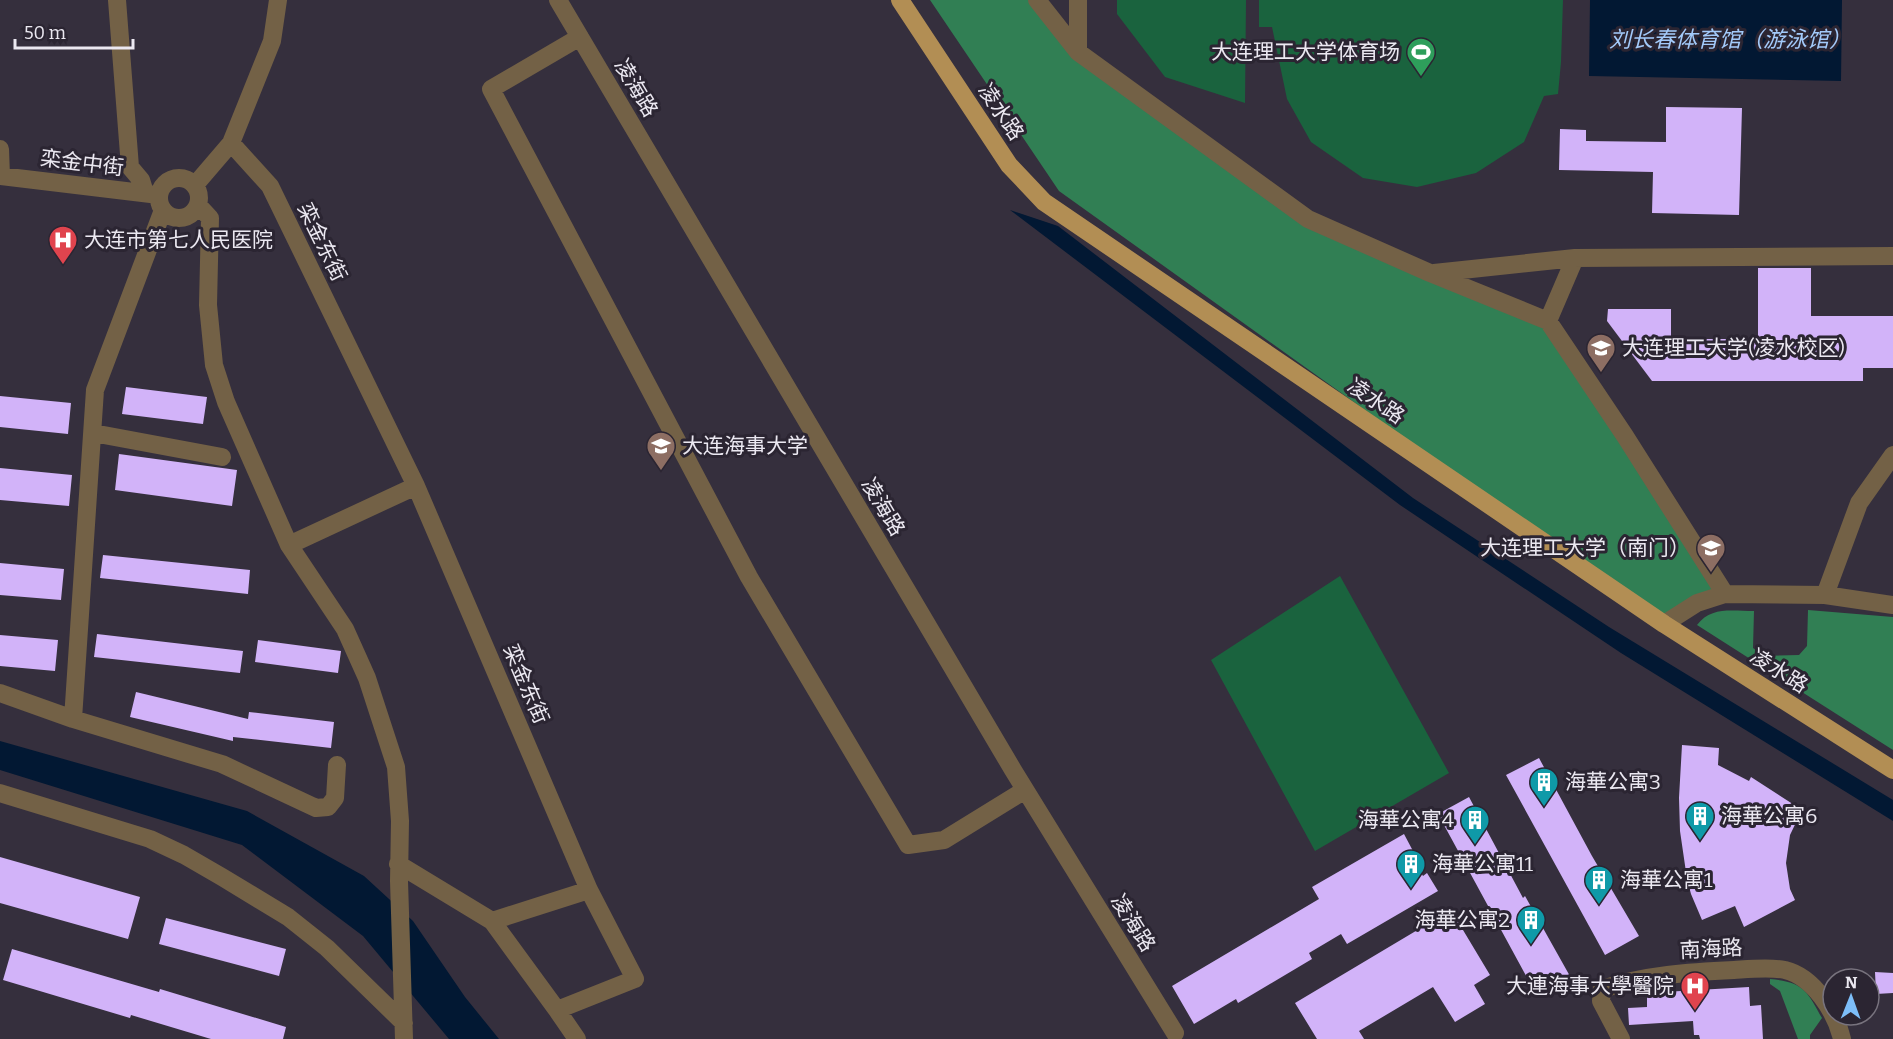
<svg xmlns="http://www.w3.org/2000/svg" width="1893" height="1039" font-family="Bitter,'Noto Sans SC',serif">
  <style>
    .green { fill: #1a633e }
    .forest { fill: #317f54 }
    .water { fill: #021833 }
    .building { fill: #d2b3f9 }
    .lines { fill: none; stroke-linecap: round; stroke-linejoin: round }
    .minor { stroke: #736146; stroke-width: 18 }
    .major { stroke: #b28e54; stroke-width: 18 }
    .labels { text-anchor: middle; stroke-width: 6; stroke-linejoin: round; paint-order: stroke }
    .poi-label { font-size: 21px; fill: #ebe8f1; stroke: #2b2532; text-anchor: start }
    .street-label { font-size: 21px; fill: #ebe8f1; stroke: #2b2532 }
    .water-label { font-size: 22px; font-style: italic; fill: #a3cafa; stroke: #2b2532 }
  </style>
  <rect width="100%" height="100%" fill="#352f3d"/>
  <path class="green" d="M1117,0H1246L1245,103L1165,77L1117,14Z
    M1259,0H1563L1561,62L1558,94L1544,96L1524,142L1476,173L1417,187L1363,178L1311,142L1287,99L1272,27H1259Z
    M1340,576L1449,773L1315,851L1211,660Z"/>
  <path class="forest" d="M930,0H1040L1078,52L1308,219L1548,321L1725,594L1664,624L1059,191Z
    M1808,610L1893,617V750L1697,625C1711,606 1732,611 1754,611L1753,648L1764,656L1799,655L1807,646Z
    M1770,979C1804,982 1807,991 1822,1018L1810,1035V1039H1798L1780,991L1770,984Z"/>
  <path class="water" d="M1590,0H1842L1841,81L1589,76Z
    M1010,210L1058,226L1413,498L1609,627L1893,800V821L1621,653L1400,505Z
    M0,741L247,811L364,876L413,921L465,997L499,1039H449L363,936L242,845L0,770Z"/>
  <path class="building" d="M1666,107L1742,108L1739,215L1652,213L1653,172L1559,170L1560,129L1586,130V141L1666,142Z
    M1758,268H1811V316H1893V368H1863V381H1652L1607,321L1608,309H1671V339H1758Z
    M126,387L207,397L203,424L122,414Z
    M0,396L71,403L68,434L0,427Z
    M119,454L237,470L232,506L115,490Z
    M0,468L72,475L69,506L0,500Z
    M103,555L250,570L248,594L100,578Z
    M0,563L64,569L61,600L0,595Z
    M97,634L243,651L240,673L94,657Z
    M0,635L58,640L55,671L0,666Z
    M258,640L341,651L338,673L255,662Z
    M136,692L248,719L249,712L334,722L331,748L233,737V741L130,717Z
    M1682,745L1719,748L1718,765L1749,781L1751,777L1802,810L1790,835L1786,863L1790,889L1795,900L1744,927L1735,906L1702,920L1691,894L1687,879L1680,831L1679,798Z
    M1539,758L1592,856L1639,936L1605,955L1506,775Z
    M1469,797L1523,898L1525,896L1571,978L1537,996L1438,814Z
    M1404,834L1413,851L1409,853L1423,876L1427,873L1438,891L1347,944L1341,934L1309,953L1312,959L1238,1003L1236,999L1194,1024L1172,986L1319,899L1312,887Z
    M0,857L140,897L128,939L0,903Z
    M1451,910L1490,975L1474,985L1485,1004L1455,1022L1433,987L1359,1031L1364,1039H1317L1295,1003Z
    M166,918L286,949L279,976L159,944Z
    M12,949L159,992L160,989L286,1027L283,1039H211L131,1015L130,1018L3,980Z
    M1875,972L1893,973V993L1876,994Z
    M1749,987L1750,1006L1761,1005L1763,1039H1700L1699,1035H1694L1693,1021L1629,1025L1628,1008L1647,1007V993Z"/>
  <g class="lines">
    <path class="minor" d="M117,0L130,167L141,180L145,193
      M558,0L1013,770L1175,1033
      M1037,0L1078,52
      M1078,0V52L1308,219L1430,273L1548,321L1625,436L1725,594
      M580,37L491,89L749,577L908,845L944,840L1025,790
      M231,143L270,186L416,486L589,890L635,979L557,1010L492,921L398,864
      M0,149L1,176
      M0,176L159,195
      M159 198a20 20 0 1 1 40 0a20 20 0 1 1-40 0Z
      M195,185L231,143L272,41L278,0
      M198,205L210,218L208,305L214,365L226,402L289,545L345,629L367,678L396,767L400,821L399,881L404,1039
      M1434,273L1575,258
      M1548,321L1575,258L1893,256
      M93,433L222,457
      M289,545L416,486
      M1825,595L1859,503L1893,455
      M1664,624L1697,603L1725,594L1825,595L1893,605
      M0,693L73,719L222,764L316,808L328,807L335,798L337,765
      M73,719L95,390L163,210
      M0,793L150,839L184,855L222,877L288,917L327,948L404,1023
      M492,921L589,890
      M557,1010L577,1039
      M1621,1039L1601,1001L1602,989C1646,975 1689,972 1734,970C1750,969 1770,967 1785,970C1814,977 1836,1013 1842,1039"/>
    <path class="major" d="M900,0L1009,165L1044,202L1664,624L1893,770"/>
  </g>
  <defs>
    <g id="stadium-pin" transform="scale(1.5)"><path d="M0 17L-7.5 6A9.5 9.5 0 1 1 7.5 6Z" fill="#2e9e5b" stroke="#2b2532"/><path d="M0-5a6.5 5 0 1 0 0 10a6.5 5 0 1 0 0-10ZM-3.5-1.8h7v3.6h-7Z" fill="#fff"/></g>
    <g id="hospital-pin" transform="scale(1.5)"><path d="M0 17L-7.5 6A9.5 9.5 0 1 1 7.5 6Z" fill="#e0444e" stroke="#2b2532"/><path d="M-5-5h3v3.5h4V-5h3V5h-3V1.5h-4V5h-3Z" fill="#fff"/></g>
    <g id="university-pin" transform="scale(1.5)"><path d="M0 17L-7.5 6A9.5 9.5 0 1 1 7.5 6Z" fill="#8d6e63" stroke="#2b2532"/><path d="M0-5L7-2L0 1L-7-2ZM-4 1L0 2.5L4 1V4Q0 6-4 4Z" fill="#fff"/></g>
    <g id="building-pin" transform="scale(1.5)"><path d="M0 17L-7.5 6A9.5 9.5 0 1 1 7.5 6Z" fill="#0f9aa8" stroke="#2b2532"/><path d="M-4-6H4V6H1V3H-1V6H-4ZM-2.5-4.3h1.7v1.8h-1.7ZM.8-4.3h1.7v1.8H.8ZM-2.5-1h1.7V.8h-1.7ZM.8-1h1.7V.8H.8Z" fill="#fff"/></g>
  </defs>
  <g fill-rule="evenodd">
    <use href="#stadium-pin" x="1421" y="52"/>
    <use href="#hospital-pin" x="63" y="240"/>
    <use href="#university-pin" x="1601" y="348"/>
    <use href="#university-pin" x="661" y="446"/>
    <use href="#university-pin" x="1711" y="548"/>
    <use href="#building-pin" x="1544" y="782"/>
    <use href="#building-pin" x="1700" y="816"/>
    <use href="#building-pin" x="1475" y="820"/>
    <use href="#building-pin" x="1411" y="864"/>
    <use href="#building-pin" x="1599" y="880"/>
    <use href="#building-pin" x="1531" y="920"/>
    <use href="#hospital-pin" x="1695" y="986"/>
  </g>
  <g class="labels">
    <g class="poi-label">
      <text x="1400" y="59" text-anchor="end">大连理工大学体育场</text>
      <text x="84" y="247">大连市第七人民医院</text>
      <text x="1622" y="355">大连理工大学(凌水校区)</text>
      <text x="682" y="453">大连海事大学</text>
      <text x="1690" y="555" text-anchor="end">大连理工大学（南门）</text>
      <text x="1565" y="789">海華公寓3</text>
      <text x="1721" y="823">海華公寓6</text>
      <text x="1454" y="827" text-anchor="end">海華公寓4</text>
      <text x="1432" y="871">海華公寓11</text>
      <text x="1620" y="887">海華公寓1</text>
      <text x="1510" y="927" text-anchor="end">海華公寓2</text>
      <text x="1674" y="993" text-anchor="end">大連海事大學醫院</text>
    </g>
    <g class="street-label">
      <text transform="translate(636 88) rotate(59)" y="7">凌海路</text>
      <text transform="translate(1001 112) rotate(56)" y="7">凌水路</text>
      <text transform="translate(82 163) rotate(7)" y="7">栾金中街</text>
      <text transform="translate(322 242) rotate(64)" y="7">栾金东街</text>
      <text transform="translate(1376 401) rotate(34)" y="7">凌水路</text>
      <text transform="translate(883 507) rotate(59)" y="7">凌海路</text>
      <text transform="translate(1779 671) rotate(32)" y="7">凌水路</text>
      <text transform="translate(526 684) rotate(67)" y="7">栾金东街</text>
      <text transform="translate(1133 923) rotate(58)" y="7">凌海路</text>
      <text transform="translate(1711 949) rotate(-3)" y="7">南海路</text>
    </g>
    <g class="water-label">
      <text x="1730" y="47">刘长春体育馆（游泳馆）</text>
    </g>
  </g>
  <g transform="translate(1851 997) rotate(1)"><circle r="28" fill="#2b2532" stroke="#78737e" stroke-width="1.5"/>
  <path d="M0-4.5L10 22L0 15L-10 22Z" fill="#7dbef9"/>
  <text y="-9" font-size="16" font-weight="bold" text-anchor="middle" fill="#ebe8f1">N</text>
  </g>
  <path d="M15 39v9h118v-9" fill="none" stroke="#ebe8f1" stroke-width="3"/>
  <text x="24" y="39" font-size="18" fill="#ebe8f1" stroke="#2b2532" stroke-width="4.5" paint-order="stroke">50 m</text>
</svg>
